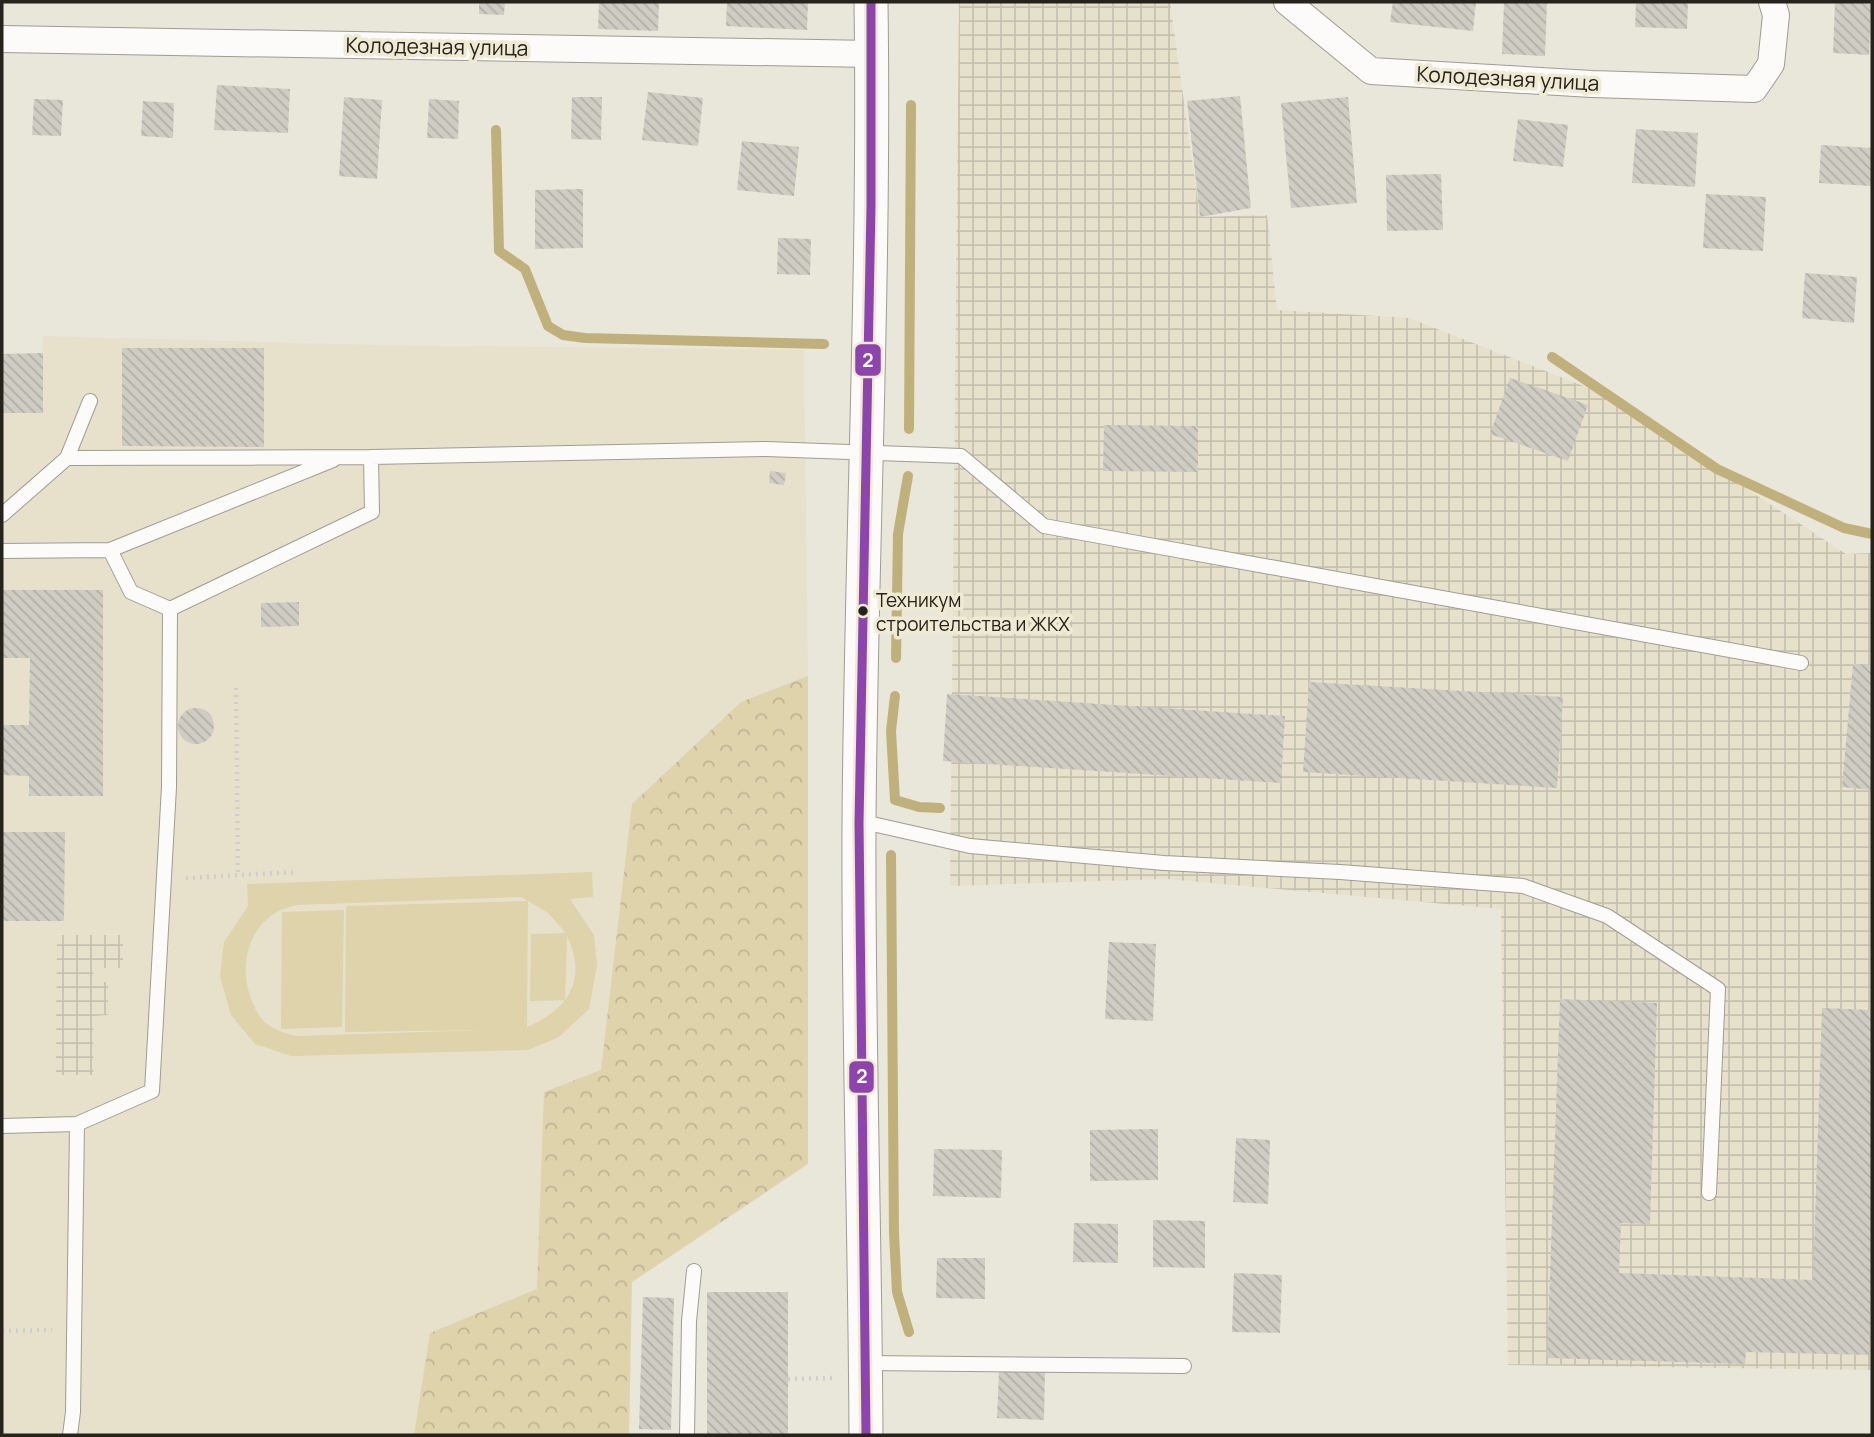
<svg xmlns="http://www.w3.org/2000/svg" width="1874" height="1437" font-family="Manrope,sans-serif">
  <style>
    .built { fill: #e7e1cc }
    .industrial { fill: url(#industrial-grid) }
    .forest { fill: url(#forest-crowns) }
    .pitch { fill: #dfd3ab; fill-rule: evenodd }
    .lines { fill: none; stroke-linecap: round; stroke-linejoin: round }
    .stream { stroke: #c0b17c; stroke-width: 10 }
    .building { fill: url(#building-back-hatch) }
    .service-casing { stroke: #9f9c93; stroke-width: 16 }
    .minor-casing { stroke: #9f9c93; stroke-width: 28 }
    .tertiary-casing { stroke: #9f9c93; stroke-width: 35 }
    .path { stroke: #d0cecb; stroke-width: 4.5; stroke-dasharray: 2 5; stroke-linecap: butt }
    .service { stroke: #fcfbf9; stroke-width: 14 }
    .minor { stroke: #fcfbf9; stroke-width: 26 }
    .tertiary { stroke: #fcfbf9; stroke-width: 33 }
    .bus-1-casing { stroke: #efead4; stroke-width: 14 }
    .bus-1 { stroke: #8e44ad; stroke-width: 9 }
    .bus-dot { fill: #25231b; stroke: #efead4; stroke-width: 2.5 }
    .labels { text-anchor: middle; stroke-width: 7; stroke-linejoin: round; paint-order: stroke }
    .bus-label { font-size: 19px; fill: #25231b; stroke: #efead4; text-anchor: start }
    .street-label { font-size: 21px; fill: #25231b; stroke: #efead4 }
    .line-badge { stroke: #efead4; stroke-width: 2.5 }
    .badge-label { font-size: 19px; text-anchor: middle; font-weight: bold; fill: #fff }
  </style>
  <defs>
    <pattern id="industrial-grid" width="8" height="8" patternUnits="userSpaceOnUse" patternTransform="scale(1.75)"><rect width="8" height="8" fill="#e7e1cc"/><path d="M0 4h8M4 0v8" fill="none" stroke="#c6c1af"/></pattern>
    <pattern id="forest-crowns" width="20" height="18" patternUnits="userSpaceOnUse" patternTransform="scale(1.75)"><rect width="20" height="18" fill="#dfd3ab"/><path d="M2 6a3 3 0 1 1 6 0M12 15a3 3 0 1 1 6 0" fill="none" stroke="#bfb593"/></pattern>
    <pattern id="building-back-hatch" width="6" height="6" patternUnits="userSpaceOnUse" patternTransform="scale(1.75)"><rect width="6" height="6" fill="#cfccc3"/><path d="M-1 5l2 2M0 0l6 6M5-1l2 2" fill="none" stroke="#b2afa7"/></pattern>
  </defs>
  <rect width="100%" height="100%" fill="#e9e6da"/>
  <path class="built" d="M43,336L379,345L804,350L808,676V1164L626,1171L629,1435H2V354L42,353Z"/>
  <path class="industrial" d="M959,2H1170L1200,217L1267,215L1277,310L1409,318L1599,392L1846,554L1872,553V1370L1508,1365L1501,909L1167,879L950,886Z
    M57,935H123V968H93V982H108V1015L93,1016V1075H56Z"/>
  <path class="forest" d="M808,676V1164L632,1282L629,1435H414L430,1333L537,1289L544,1092L601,1070L632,804L741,702Z"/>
  <path class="pitch" d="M592,872L593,897L570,899L594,935L597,965L589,1009L559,1037L528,1050L291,1056L255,1044L231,1015L220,976L224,942L248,906L247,884ZM522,897L527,901L346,906L345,1032L487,1030L296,1036C286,1033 275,1031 266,1023C259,1017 255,1009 252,1001C239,971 246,931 275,913C281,909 289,907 296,905ZM528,901L548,913L566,933L531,934L530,1001L565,1000L567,936C588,979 568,1010 527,1027Z
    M344,910L342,1027L281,1029L282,912Z"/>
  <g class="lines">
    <path class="stream" d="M496,130L499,251L525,269L548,326L563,335L585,338L824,344
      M1552,357L1717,469L1844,528L1872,534
      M909,429L911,105
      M896,658L898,534L908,476
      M895,696L891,731L895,800L919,807L940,808
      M891,855L894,1233L897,1292L909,1332"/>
  </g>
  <path class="building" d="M479,2H505L504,15L479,14Z
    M599,2H659L658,31L598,29Z
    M727,2H808L807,30L726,26Z
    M1393,2H1476L1473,31L1390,22Z
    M1504,2H1547L1545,56L1502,54Z
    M1636,2H1688L1687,29L1635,27Z
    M1835,2H1871L1869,55L1833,53Z
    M217,85L290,89L288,133L214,130Z
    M648,92L703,98L698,146L642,140Z
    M1240,96L1251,208L1200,217L1187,101Z
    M344,97L382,100L377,179L339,176Z
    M572,97H602L601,140L571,139Z
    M1348,97L1357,203L1291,208L1281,103Z
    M34,99L63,100L61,136L32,135Z
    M429,99L459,101L458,139L427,138Z
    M143,101L174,103L173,138L141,136Z
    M1518,119L1568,125L1563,167L1513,161Z
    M1636,129L1698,133L1695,187L1632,183Z
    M742,141L799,147L794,196L737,190Z
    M1821,145L1872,148V186L1819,183Z
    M1441,174L1443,230L1387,231L1386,175Z
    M583,189V248L535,249V190Z
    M1706,194L1766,197L1763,251L1703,248Z
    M778,238L811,239L810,275L777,274Z
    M1805,273L1857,277L1854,323L1802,318Z
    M122,348H264V447L122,446Z
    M43,353V413H2V354Z
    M1510,378L1588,405L1568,461L1490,434Z
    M1104,425L1198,426V472L1103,471Z
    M770,471L786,473L784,485L769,483Z
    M2,590H103V796H29V776L2,775V725H29L30,658H2Z
    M299,602V626L261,627V603Z
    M1853,664L1872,665V790L1842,787Z
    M1309,682L1563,697L1557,788L1303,772Z
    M947,694L1285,716L1281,783L943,761Z
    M178 726a18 18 0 1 1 36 0a18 18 0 1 1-36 0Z
    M2,832H65L64,921H2Z
    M1109,942L1156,944L1153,1021L1105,1019Z
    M1560,999L1657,1003L1650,1224L1621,1223L1619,1273L1813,1280L1822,1008L1872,1010V1248L1869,1355L1746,1352L1745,1364L1547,1358Z
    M1158,1129V1180L1090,1181V1130Z
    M1236,1138L1270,1140L1268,1204L1233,1202Z
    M934,1149L1002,1150L1001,1198L933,1196Z
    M1153,1220L1205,1221V1268L1153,1267Z
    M1074,1223L1118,1224V1263L1073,1262Z
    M937,1258H985V1299L936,1298Z
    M1234,1273L1282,1275L1280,1333L1232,1332Z
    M707,1292H788V1435H707Z
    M643,1297L674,1298L671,1430L639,1429Z
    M999,1371L1045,1372L1044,1420L997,1418Z"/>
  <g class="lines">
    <g class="service-casing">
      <path id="service" d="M67,458L371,457L766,449L961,456L1044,526L1801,663
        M2,515L67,458L90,401
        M110,550L131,592L170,609
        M2,551L110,550L333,460
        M859,821L970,846L1164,863L1340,872L1523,886L1607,916L1718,989L1709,1193
        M2,1126L77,1124
        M865,1363L1184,1366
        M70,1435L73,1412L77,1124L152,1091L169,787L170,609L372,512L371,457
        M687,1435L689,1321L694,1271"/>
    </g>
    <g class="minor-casing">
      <path id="minor" d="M1287,2L1371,71L1592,84L1754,89L1771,64L1776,15L1772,2
        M2,39L872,54"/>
    </g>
    <g class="tertiary-casing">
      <path id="tertiary" d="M866,1435C865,1231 858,1027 859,823C861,549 875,276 871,2"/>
    </g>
    <path class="path" d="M236,688L238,876
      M186,878L296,872
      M2,1331L52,1330
      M788,1379L833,1378"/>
    <use href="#service" class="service"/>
    <use href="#minor" class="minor"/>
    <use href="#tertiary" class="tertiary"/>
    <g class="bus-1-casing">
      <path id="bus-1" d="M866,1435L859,823L871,207V2"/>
    </g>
    <use href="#bus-1" class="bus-1"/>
  </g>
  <circle class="bus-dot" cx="863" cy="611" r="6"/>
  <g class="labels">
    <g class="bus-label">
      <text x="876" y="607">Техникум<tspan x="876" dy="24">строительства и ЖКХ</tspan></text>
    </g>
    <g class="street-label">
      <text transform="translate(437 47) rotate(1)" y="7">Колодезная улица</text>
      <text transform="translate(1508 79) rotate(3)" y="7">Колодезная улица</text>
    </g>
  </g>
  <g class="line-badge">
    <rect x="854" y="343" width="28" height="34" rx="7" fill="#8e44ad"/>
    <rect x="848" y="1060" width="27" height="34" rx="7" fill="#8e44ad"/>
  </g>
  <g class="badge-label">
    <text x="868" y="367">2</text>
    <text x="862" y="1083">2</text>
  </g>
  <rect width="1874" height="1437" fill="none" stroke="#25231b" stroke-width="7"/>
</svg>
